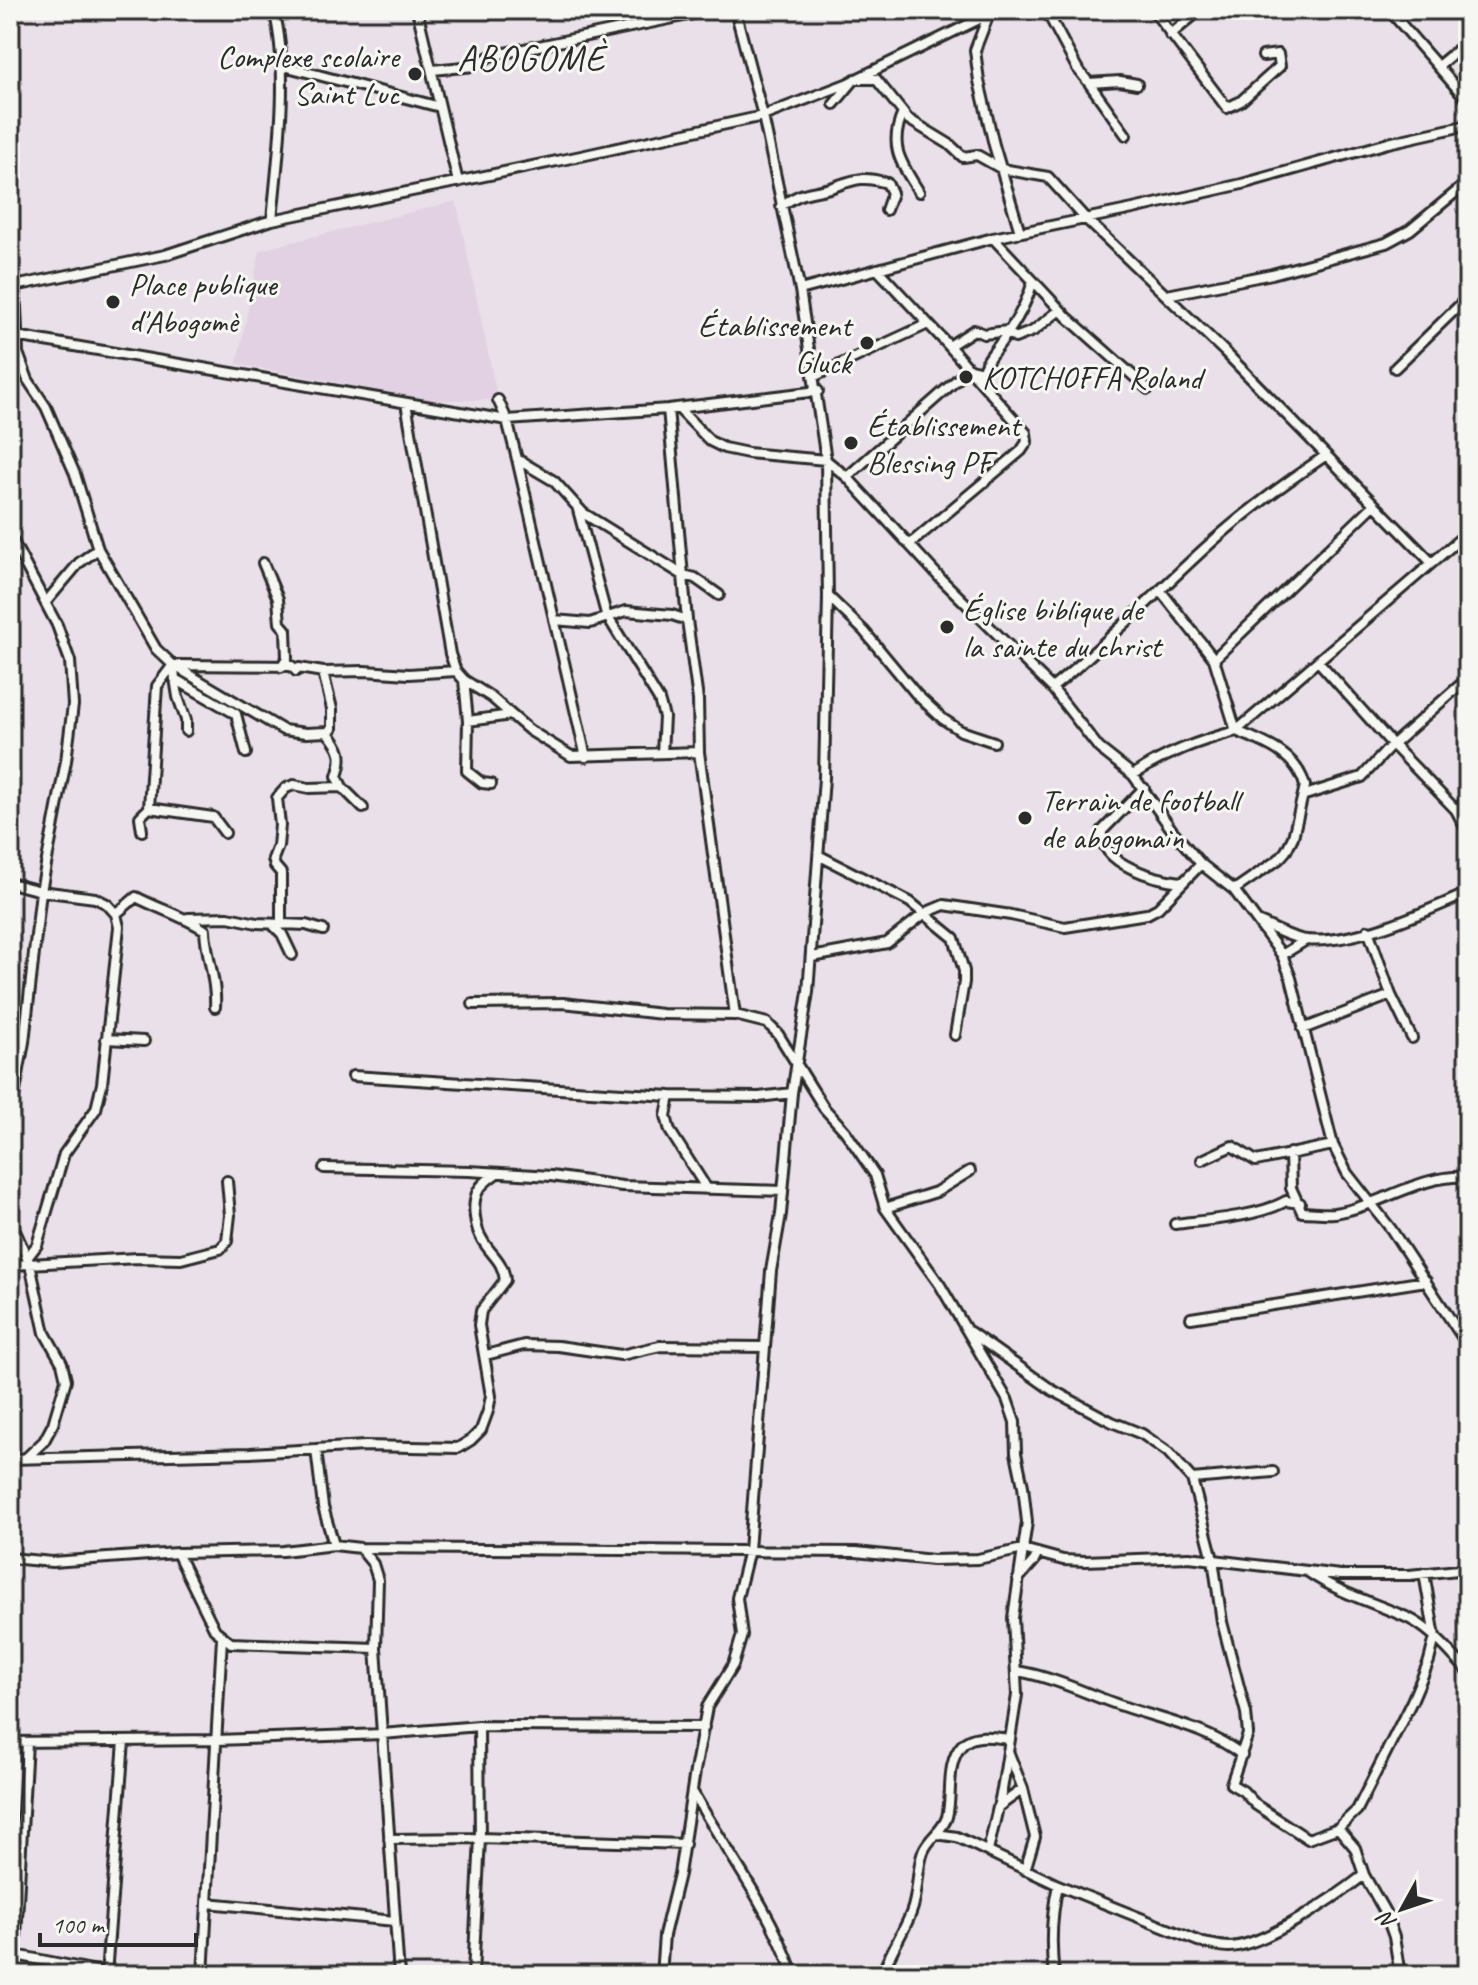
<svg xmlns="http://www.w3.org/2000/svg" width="1478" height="1985" font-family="Caveat,sans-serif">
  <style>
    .built { fill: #e2d0e3 }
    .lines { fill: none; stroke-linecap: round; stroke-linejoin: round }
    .minor-casing { stroke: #2b2b2b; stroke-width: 14 }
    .minor { stroke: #f6f6f2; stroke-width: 8 }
    .poi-dot { fill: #2b2b2b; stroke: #f6f6f2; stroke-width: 3 }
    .labels { text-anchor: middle; stroke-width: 6; stroke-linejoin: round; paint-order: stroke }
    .poi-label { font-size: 32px; fill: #2b2b2b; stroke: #f6f6f2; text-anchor: start }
    .quarter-label { font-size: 36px; letter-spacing: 2px; fill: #2b2b2b; stroke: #f6f6f2 }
  </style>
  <rect width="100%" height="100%" fill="#eae0e9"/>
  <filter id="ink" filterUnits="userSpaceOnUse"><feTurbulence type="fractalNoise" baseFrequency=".0125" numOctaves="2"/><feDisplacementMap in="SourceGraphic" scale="16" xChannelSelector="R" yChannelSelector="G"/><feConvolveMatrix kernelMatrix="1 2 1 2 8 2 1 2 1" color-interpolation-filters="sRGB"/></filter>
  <g filter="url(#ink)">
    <path class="built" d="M456,201L498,400H432L237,364L260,250Z"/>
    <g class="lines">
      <g class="minor-casing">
        <path id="minor" d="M417,10L458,182
          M1046,10L1077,68L1089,83L1120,81L1137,84
          M1153,10L1227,108L1241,101L1280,66L1278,54L1263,56
          M1389,10L1468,101
          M989,14L975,50L979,81L994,145L1020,232
          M1170,35L1200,10
          M280,65L440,107
          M1438,66L1468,41
          M432,70L475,66L490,56L713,10
          M1089,83L1126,135
          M834,104L855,79H876L908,119L949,144L963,157L977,155L1002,169L1048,177L1085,218L1224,351L1432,563
          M903,113C888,146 901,163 919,192
          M10,167L18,353L28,380L46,407L75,474L98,549L156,649L173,665L283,730L306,733L327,732
          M781,206C802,191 807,194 830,188C854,180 861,175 887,183L892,193L886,210
          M272,220C278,155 290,73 274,10
          M993,238L1067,317L1148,389
          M877,269L949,346L1026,433L1027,442L1021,451L910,544
          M10,287L165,255L272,220L581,156L763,116L846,84L998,10
          M800,290L993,238L1133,209L1242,184L1388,143L1468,125
          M1167,295L1272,274L1386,243L1410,230L1468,182
          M10,335L507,420L668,409L818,391
          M949,346L974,330L984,334L1007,331L1015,338L1033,331L1060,310
          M1395,368L1468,297
          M970,369L982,372C986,360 992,354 999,345C1013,327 1027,303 1033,281
          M815,376L928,324
          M498,400L507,420L517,459L586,757
          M406,403L450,654L456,671L464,680L491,697L529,730L571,756L699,752
          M678,408L710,441L724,448L748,453L826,460L847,477L942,580L1052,688L1099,748L1133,775L1172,830L1201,864L1234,890L1282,955L1291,978L1333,1145L1347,1173L1391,1229L1468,1346
          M668,409L687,620L698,700L699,752L735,1015
          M517,459L554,481L583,513L683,575L695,578L719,595
          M847,477L969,369
          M577,506L606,614L659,700L664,717L662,753
          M10,536L57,625L70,661L73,705L66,761L41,891L24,1042L10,1119
          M263,563L278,599L280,623L286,630L287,658L281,667
          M1160,590L1214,659L1236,731L1468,532
          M828,596L864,631L917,695L943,719L961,731L994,742
          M46,602L79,563L98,549
          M554,620L590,623L626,611L672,615L687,620
          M1214,659L1374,505
          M1318,661L1392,744L1456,810L1468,833
          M176,665L292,666L296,671L299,668L323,672
          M175,679L236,714L246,753
          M464,680L468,721L511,715
          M1052,688C1105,645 1153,596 1203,550C1241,515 1282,485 1325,456
          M468,721L467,771L482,783L491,784
          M186,731V720L178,697L173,665L157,686L149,808L213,817L225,833
          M327,732L332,729V709L323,672L364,671L409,674L456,671
          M1133,775C1165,753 1199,741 1236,731C1264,742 1297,754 1305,786L1293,837L1286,851L1279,859L1234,890
          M342,787L363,808
          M1144,788L1102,831C1099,865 1156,879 1181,882
          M1305,795L1362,777L1389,748L1468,678
          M1456,810L1468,800
          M142,831L140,817L149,808
          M820,856L910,902L954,938L964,971V982L955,1035
          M10,883L41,891L95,898L107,904L116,914L119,927L102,1084L96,1109L64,1154L37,1245L27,1258
          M116,914L136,897C159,909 183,916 205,930C206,956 217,981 215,1007
          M188,918L228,917L257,923L306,925L323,930
          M1259,922C1273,928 1290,938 1306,940C1353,945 1425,912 1468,893
          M273,925L282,934L292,955
          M281,925V873L275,866L273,859L278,846L280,825L277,798L286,788L294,785L309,788L342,787L337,776C344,756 341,748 327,732
          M1368,930L1391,995L1412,1038
          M1282,955L1306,940
          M812,957L887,943L925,913L944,905L1011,915L1065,927L1147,914L1158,908L1201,864
          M473,1004L563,1003L662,1014L735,1015L767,1023L778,1034L824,1108L845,1131L875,1175L885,1208L940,1285L1007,1399L1015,1422L1016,1453L1023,1486L1027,1522L1013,1618L1017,1695L1002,1790L988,1851
          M1303,1029L1391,995
          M106,1039L144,1041
          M353,1076L670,1096L759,1097L792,1093
          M670,1096L666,1116L670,1131L707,1189
          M1290,1153L1291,1188L1302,1212C1312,1212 1324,1214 1334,1213C1379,1207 1421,1173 1468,1177
          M1202,1160L1232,1146L1256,1161L1333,1145
          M324,1168L469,1171L551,1176L622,1186L783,1191
          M885,1208L936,1192L970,1171
          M10,1220L30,1264L45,1333L62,1363L66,1380L53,1424L44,1441L26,1458
          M1175,1224C1207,1220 1258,1217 1286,1201L1300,1203
          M10,1265L138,1258L181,1259L220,1249L227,1241L230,1215L227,1181
          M1191,1318L1426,1281
          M970,1332L1052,1390L1112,1422L1142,1434L1168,1452L1192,1479L1213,1559L1222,1622L1246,1713L1248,1734L1231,1784L1243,1791L1256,1805L1308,1839L1338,1828
          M486,1355L524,1345L558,1346L621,1355L660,1346L765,1347
          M316,1449L323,1507L334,1545
          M10,1459L250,1453L365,1446L458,1448L471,1440L481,1430L488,1411L491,1396L479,1325L481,1311L505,1280C503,1261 492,1256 483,1241C475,1229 471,1204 478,1191C482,1183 490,1178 497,1173
          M1192,1479L1273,1472
          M360,1548L373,1564L378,1580L376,1648L399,1975
          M177,1553L215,1630L231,1643L376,1648
          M10,1558L52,1562L177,1553L283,1551L334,1545L360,1548L856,1552L933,1560L978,1559L1023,1549L1063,1560L1085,1561L1189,1557L1340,1575H1409L1468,1569
          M1308,1572C1339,1593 1372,1602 1406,1617C1431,1628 1449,1652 1468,1671
          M1018,1579L1034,1561L1038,1553
          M1017,1671C1053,1677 1087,1694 1122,1706C1162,1720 1208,1728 1242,1755
          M10,1742L217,1740L382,1734L479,1726L704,1727
          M1008,1751L1023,1789L1035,1837L1025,1870
          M692,1791C725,1849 770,1908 792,1971
          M998,1807L1023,1789
          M936,1834L957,1837L1058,1885L1203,1943C1211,1944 1221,1947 1229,1947C1264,1946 1336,1897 1364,1875
          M389,1839L480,1838L685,1844
          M207,1903L395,1921
          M11,1954L117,1975
          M15,1954L27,1742
          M106,1975L124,1741
          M203,1975L222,1638
          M473,1975L480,1838L479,1726
          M661,1975L664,1935L679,1874L695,1771L707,1707L733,1665L742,1635L737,1598L749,1550L771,1271L781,1214L792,1093L808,992L824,778L828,596L826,460L800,290L763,116L735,10
          M882,1975C889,1953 903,1934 911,1913C919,1894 916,1871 923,1852C928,1838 943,1831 947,1817C953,1794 945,1764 962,1745C974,1732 995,1738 1010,1739
          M1054,1975C1050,1943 1051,1916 1058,1885
          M1400,1975L1394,1937L1385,1912L1364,1875L1355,1848L1338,1828L1357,1810L1412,1701L1429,1661L1435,1637L1424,1573"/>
      </g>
      <use href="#minor" class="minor"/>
    </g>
  </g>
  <g class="poi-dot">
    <circle cx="415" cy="74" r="8"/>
    <circle cx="113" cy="302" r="8"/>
    <circle cx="867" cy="343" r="8"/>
    <circle cx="966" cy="377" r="8"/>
    <circle cx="851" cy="443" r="8"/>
    <circle cx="947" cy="627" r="8"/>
    <circle cx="1025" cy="818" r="8"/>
  </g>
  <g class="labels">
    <g class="poi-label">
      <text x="399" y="67" text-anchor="end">Complexe scolaire<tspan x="399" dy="37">Saint Luc</tspan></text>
      <text x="129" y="295">Place publique<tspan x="129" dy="37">d'Abogomè</tspan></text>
      <text x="851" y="336" text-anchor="end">Établissement<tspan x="851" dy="37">Gluck</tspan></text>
      <text x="982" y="388">KOTCHOFFA Roland</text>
      <text x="867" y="436">Établissement<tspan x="867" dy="37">Blessing PF</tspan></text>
      <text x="963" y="620">Église biblique de<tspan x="963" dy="37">la sainte du christ</tspan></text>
      <text x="1041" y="811">Terrain de football<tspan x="1041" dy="37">de abogomain</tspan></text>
    </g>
    <g class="quarter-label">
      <text x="532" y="70">ABOGOMÈ</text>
    </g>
  </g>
  <rect width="1478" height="1985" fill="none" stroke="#f6f6f2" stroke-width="40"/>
  <rect x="20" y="20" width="1438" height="1945" fill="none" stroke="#2b2b2b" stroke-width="3" filter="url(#ink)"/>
  <g transform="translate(1402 1909) rotate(230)" stroke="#f6f6f2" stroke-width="6" paint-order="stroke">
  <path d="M0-6L14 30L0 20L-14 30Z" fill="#2b2b2b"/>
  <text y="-12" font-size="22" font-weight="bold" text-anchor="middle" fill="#2b2b2b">N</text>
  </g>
  <path d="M40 1933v12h156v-12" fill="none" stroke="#2b2b2b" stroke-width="4"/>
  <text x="52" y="1933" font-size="24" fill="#2b2b2b" stroke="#f6f6f2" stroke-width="6" paint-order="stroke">100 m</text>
</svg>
